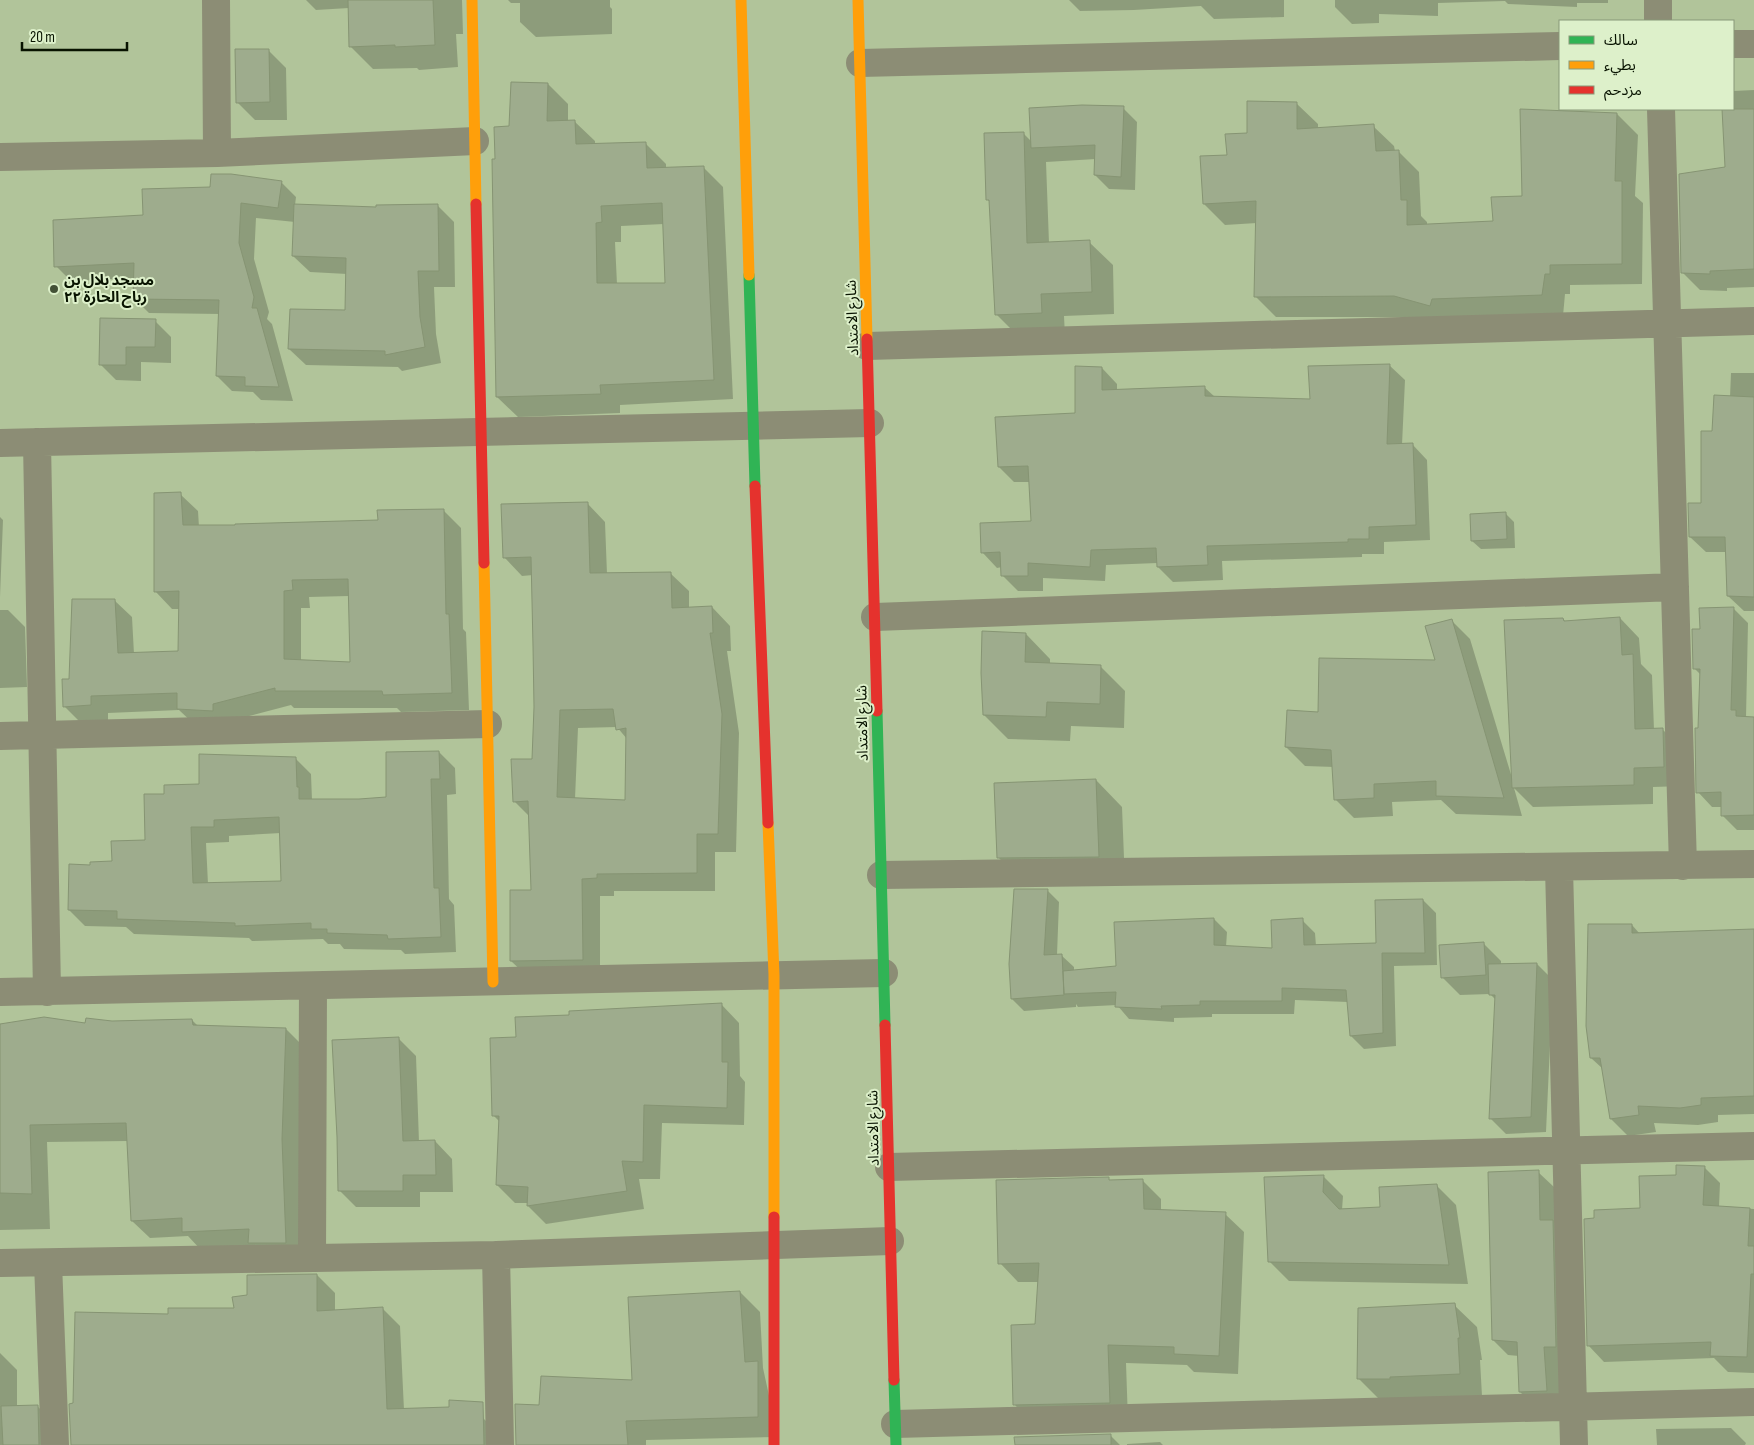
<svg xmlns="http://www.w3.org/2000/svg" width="1754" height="1445" font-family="'Sofia Sans Condensed','Noto Sans Arabic',sans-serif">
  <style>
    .shadow { fill: #0003; fill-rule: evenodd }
    .building { fill: #9eac8d; stroke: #869473; fill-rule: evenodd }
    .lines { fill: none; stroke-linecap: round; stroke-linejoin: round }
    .street { stroke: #8c8d75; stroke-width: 28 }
    .fast { stroke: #30b455; stroke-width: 11 }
    .slow { stroke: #ff9f0a; stroke-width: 11 }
    .jam { stroke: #e5322d; stroke-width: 11 }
    .poi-dot { fill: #435136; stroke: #ddf0ca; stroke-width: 2 }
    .labels { text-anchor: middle; stroke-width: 4; stroke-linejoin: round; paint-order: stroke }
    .poi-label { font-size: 15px; font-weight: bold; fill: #081300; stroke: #ddf0ca; text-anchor: start }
    .street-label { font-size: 15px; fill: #081300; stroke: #ddf0ca }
  </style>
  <rect width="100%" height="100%" fill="#b1c49a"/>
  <path class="shadow" d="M306,0H462L463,34H456L458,67L419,70L417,68L373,69L350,46L349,8L316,10Z
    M508,0H610V7L612,9V34L536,37L520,22V3H511Z
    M1069,0H1284V17L1214,19L1201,6L1134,10L1080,11Z
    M1335,0H1608V3H1577V7L1508,4L1505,1L1438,3V16L1379,14V23L1352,24L1335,7Z
    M268,50L286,68L287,120H255L237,102Z
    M548,84L568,104V121H574L595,141V145L646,144L666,164V169L703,167L723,187L733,399L620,405V413L518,417L497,397L496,160L510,128ZM664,224L667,284H617L615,242H621V226Z
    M1754,90V287L1727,288V291L1700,290L1683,273L1726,168L1723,109H1733V91Z
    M1297,104L1318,124V129L1373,126L1394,146L1395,151H1398L1419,172L1421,216L1427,222V225L1494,222L1617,114L1638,135L1635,196L1643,203L1642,284L1570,285V294H1565L1563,316L1451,326L1416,317H1276L1255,296L1257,223L1225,225L1204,204L1228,156L1248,134Z
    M1123,108L1137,122L1135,190L1109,189L1095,175L1096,159L1046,162L1049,243L1089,242L1113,265L1114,314L1064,316L1065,336L1019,337L996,314L991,203L988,200L1023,133L1032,142Z
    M281,182L296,197L295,205L377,209L437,205L454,222L455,287H434L436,334L441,363L402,371L398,367L306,365L289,349L347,311V274L310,272L293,256L295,222L256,218L254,259L269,312L267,319L272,324L293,401L261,400L253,392L232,391L217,376L220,314L149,313L134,298L135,278L71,281L56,266L144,216L212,188Z
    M155,321L171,337V363L141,362V381L116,380L100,364Z
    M1389,365L1405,380L1402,445L1412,444L1427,460L1430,540L1384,542V554H1362V557L1222,561L1223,580L1173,582L1158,567V563L1106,565L1105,581L1043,578V591H1018L1002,575V567L997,568L982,552L1032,522L1030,482H1014L999,467L1076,414L1102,368L1117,384V390L1204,387L1215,397L1312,400Z
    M1731,373H1754V611H1744L1728,596L1727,552H1706L1690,537L1702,505L1713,433L1730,397Z
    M180,494L198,511L199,527L379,521L443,510L461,528L463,629L466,632L469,710L401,712L397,708H294L291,705L230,721L196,726L179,710L108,713V722L82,724L64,706L70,680L114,600L132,617L134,654L179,653L180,609H172L155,591ZM349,596L352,663L301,661V608H310L309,597Z
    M587,503L605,522L607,574L670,573L689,591V608L712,607L730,626L731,651H727L739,733L736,852H715V891H614V896H600V978L530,979L511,961L532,891L530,817L514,801L533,760L535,707L533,575L522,576L504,557ZM617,727L627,739L626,802L575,799L578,728Z
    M1505,513L1514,522L1515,548L1481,549L1472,541Z
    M0,517L3,520L0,597Z
    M1733,608L1748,623L1746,718L1754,719V830H1737L1723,816L1722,807H1712L1698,792L1701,675L1694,668L1701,631Z
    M0,610H8L25,627L27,687L0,688Z
    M1620,618L1639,638L1641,664L1652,675L1654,730H1663L1683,749L1684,786L1653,787V804L1533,807L1514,788L1522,816L1456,814L1441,800L1392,802L1393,816L1354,818L1335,799L1334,767L1305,766L1286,747L1319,713L1437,662L1451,620L1470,639L1513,781L1563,619L1566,622Z
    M1026,634L1050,659V664L1100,666L1125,691L1124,728L1071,726L1070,741L1008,739L984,715Z
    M439,752L455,768L456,794L447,795L449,899L454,905L456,952L405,954L401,950L344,949L340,944H328L323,939L252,941L249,938L134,934L126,927L85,926L69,910L91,866L113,862L147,841L166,795L295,758L311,774L312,800H359L388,798ZM281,833L283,882L208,884L206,843L229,842V836Z
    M1096,780L1122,807L1125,883L1024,884L998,857Z
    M1047,890L1059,902L1057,955H1061L1074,967V971L1118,968L1214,919L1227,932L1226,947L1273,950L1302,920L1315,933L1316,946L1377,944L1423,900L1436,913L1437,965L1394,966L1396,1046L1364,1049L1351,1036L1348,1002L1295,1000L1294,1014H1212V1017L1174,1018V1022L1129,1019L1117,1005L1078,1007L1076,1004V1007L1024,1011L1012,999Z
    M1632,925L1640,934L1754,930V1114L1718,1115V1122L1698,1125L1654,1123L1656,1132L1628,1136L1611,1119L1603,1069L1591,1058Z
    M1483,943L1501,961V965L1537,964L1553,980L1546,1132L1506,1134L1490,1118L1496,1000L1490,994L1460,995L1443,978Z
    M721,1004L739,1023L740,1076L745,1082L744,1125L662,1123L660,1179H639L644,1209L546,1224L528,1206V1203H515L497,1185L500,1122L493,1115L517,1039L570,1016Z
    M192,1020L198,1026L286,1029L303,1046V1260L201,1250L188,1236L150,1238L132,1221L128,1141L47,1142L50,1229L0,1230V1024L86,1025L112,1022Z
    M399,1039L416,1056L419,1142L435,1141L452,1159L453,1192H420V1207H356L339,1190Z
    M1704,1167L1720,1183L1719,1207L1754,1209V1373L1728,1372L1714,1358L1604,1362L1588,1345L1641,1209L1677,1176Z
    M1538,1172L1554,1187L1561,1406L1536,1407L1520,1392L1519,1356L1508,1355L1493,1340Z
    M1323,1176L1343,1196L1342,1210L1381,1209L1436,1185L1456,1205L1468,1284L1289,1281L1269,1261Z
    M1108,1179L1111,1181L1142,1180L1161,1199V1211L1225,1214L1244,1232L1238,1374L1194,1372L1187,1365L1126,1363L1128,1421L1033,1424L1015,1405L1037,1326L1039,1282H1018L1000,1263Z
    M317,1275L335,1293V1311L382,1308L400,1326L404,1410L473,1408L491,1426L492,1445H72L75,1405L170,1315L235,1310L248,1296Z
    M740,1292L760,1312L763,1368L778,1437L646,1440V1445H544L633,1381Z
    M1454,1305L1477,1327L1482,1360H1480L1482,1396L1381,1401L1358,1378Z
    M0,1353L17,1370V1407L37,1406L56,1424V1445H0Z
    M1731,1428L1746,1443L1745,1445H1657L1656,1429Z
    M1110,1435L1120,1445H1024Z
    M1160,1442L1163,1445H1127V1444Z"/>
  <path class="building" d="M348,0H433L435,45L395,47V45L349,47Z
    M235,49H269L270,102L236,103Z
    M511,82L548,83L547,121L575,120L576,144L646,142L647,168L704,166L714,380L600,385L601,394L496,397L492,159H495L494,127L509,126ZM662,203L665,283H597L596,223L602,222L601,206Z
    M1247,101L1297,102V129L1374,124L1376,151L1399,150L1401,200H1407V225L1493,221L1491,197L1522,196L1520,109L1617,113L1615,181H1622V264L1550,265V274H1545L1542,295L1432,299L1430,306L1394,296L1254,297L1256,201L1203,204L1200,156L1227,155L1225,134L1247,133Z
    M1082,105L1124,106L1121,177L1094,175L1095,145L1031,148L1029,108Z
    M1722,109H1754V269L1710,271V274L1681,273L1679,174L1725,167Z
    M1024,132L1027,243L1090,240L1092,292L1041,294L1042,313L995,315L989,200H986L984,133Z
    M211,174H231L282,181L278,208L241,203L239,243L254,297L252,308H257L279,387L245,386V377L216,376L219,300L133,299L134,263L54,267L53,220L143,215L142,189L210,187Z
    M294,204L376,207V205L438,204L439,271H418L420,317L425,347L385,355V351L288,349L290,309L345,310L346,258L292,256Z
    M100,318L156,319L155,347H126V365H99Z
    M1390,364L1387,444L1413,443L1416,525L1369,527V539H1348V542L1207,546L1208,565L1157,567L1156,548L1091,550L1090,567L1028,563V576H1001L1000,552L981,553L980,523L1031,521L1028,466L998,467L995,417L1075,413V366L1102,367V390L1205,386V396L1310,399L1308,366Z
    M1714,395L1754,397V597L1727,596L1725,537H1689L1688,503H1701V431H1712Z
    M181,492L183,525H235V524L378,520L377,510L444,509L446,614H449L452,693L383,695L382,691H275V688L213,704V711L177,709V693L91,696V705L63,707L62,679H69L72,599H115L118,653L178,651L179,591L154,592V493ZM348,579L350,662L284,659V591L293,590L292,580Z
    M588,502L590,573L671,572L672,608L712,606L713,633H710L722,714L718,834H697V873L597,874V878L582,879L583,960L510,961V890H531L528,801L513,802L511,759H532L534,707L533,646L531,557L503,558L501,504ZM613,709L616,730L626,728L625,800L557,797L560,710Z
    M1506,512L1507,539L1471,541L1470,514Z
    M1734,607L1731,710H1736V716L1754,717V815L1721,816V792L1696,793L1695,728H1698L1700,669H1693L1692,629H1700L1699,608Z
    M1620,617L1622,655L1633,654L1635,729L1663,728L1664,767L1634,768V785L1512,788L1504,620L1563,618L1564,621Z
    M1452,619L1504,798L1436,796V781L1374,784V798L1334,800L1331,750L1285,747L1287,710L1318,712L1319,658L1435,660L1425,626Z
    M982,631L1026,633L1025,662L1101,665L1100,704L1047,702L1046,717L983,715L981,673Z
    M439,751L440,779H431L434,888H439L441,937L388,939L387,935L327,933V929H311V923L235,926V923L117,919V911L68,910L69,864L90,865V862L112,861L111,841L145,840L144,794H164V785L199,784V754L296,757L297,787H299V799H359L386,797V752ZM279,817L281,881L193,883L191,827H214V820Z
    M1096,779L1099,857L997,858L994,783Z
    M1014,889H1048L1044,955L1062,954L1064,995L1011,999L1009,964Z
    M1423,899L1425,953H1382L1383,1033L1350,1036L1346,990L1282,988V1001H1200V1005L1161,1006L1162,1009L1115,1007L1116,992L1064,994L1063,971L1116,966L1114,922L1214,918V945L1272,948L1271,920L1303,918L1304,945L1376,943L1375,900Z
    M1588,924H1632V933L1754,929V1096L1701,1098V1105L1680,1108L1638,1106L1639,1115L1610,1119L1600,1058H1590L1586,1026Z
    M1484,942L1486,975L1441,978L1439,945Z
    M1537,963L1531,1117L1489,1119L1495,995H1489L1488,964Z
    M722,1003V1062H728L727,1108L644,1105L643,1162L622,1161L627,1191L527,1206L528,1187L496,1185L499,1116H492L490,1038L516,1037L515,1017L569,1015V1011Z
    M44,1017L85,1023L86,1018L112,1021L192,1019L193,1025L286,1028L282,1139L286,1243H248L249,1229L182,1232V1218L131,1221L126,1123L30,1125L32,1194L0,1193V1024Z
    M399,1037L403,1141L435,1140L436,1175H403V1191H338L337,1137L332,1040Z
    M1676,1165L1705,1166L1703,1205L1750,1208L1748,1246H1754V1274H1751L1747,1357L1710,1356L1711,1342L1587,1346L1584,1219L1594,1218V1210L1640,1208L1639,1176L1676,1175Z
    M1539,1170L1540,1220H1553L1556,1347H1544L1547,1391L1519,1392L1517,1342L1492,1340L1488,1172Z
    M1324,1175L1323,1192L1339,1209L1380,1207L1379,1187L1437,1184L1449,1265L1268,1262L1264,1177Z
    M1109,1177V1180L1143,1179L1144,1209L1226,1212L1219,1356L1174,1354V1347L1108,1345L1110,1403L1013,1405L1011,1325L1035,1324L1039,1263L998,1264L996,1180Z
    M317,1274V1311L383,1307L387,1409L449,1407V1400L483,1402L484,1445H71L69,1404L73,1403L75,1312L168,1314V1308H234L232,1297L247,1295V1275Z
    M740,1291L745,1362L758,1361V1417L626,1421L628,1445H516L515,1404L539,1405L541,1376L632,1380L628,1297Z
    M1455,1303L1460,1338H1458L1460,1374L1390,1377V1379H1357L1358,1308Z
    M38,1405L39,1445H3L1,1406Z
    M1111,1434V1445H1015L1014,1437Z"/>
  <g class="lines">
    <path class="street" d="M216,0L217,153
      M1658,0V21
      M1733,44H1754
      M860,63L1560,46
      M1661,109L1683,866
      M0,157L217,153L475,141
      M867,346L1754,321
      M37,442L47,992
      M0,443L870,423
      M875,617L1675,587
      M0,736L488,724
      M1559,868L1574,1445
      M881,875L1754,864
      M0,992L884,973
      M889,1167L1754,1146
      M496,1255L500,1445
      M312,1258L313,986
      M0,1263L496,1255L890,1241
      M48,1263L55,1445
      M895,1424L1754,1402"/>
    <path class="fast" d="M749,275L755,486
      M877,711L885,1025
      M894,1380L896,1445"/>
    <path class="slow" d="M472,0L476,204
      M741,0L749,275
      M858,0L867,339
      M484,563L493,982
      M768,823L774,975V1217"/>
    <path class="jam" d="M476,204L484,563
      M867,339L877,711
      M755,486L768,823
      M885,1025L894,1380
      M774,1217V1445"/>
  </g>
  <circle class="poi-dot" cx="54" cy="289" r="5"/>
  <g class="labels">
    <g class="poi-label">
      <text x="64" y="285">مسجد بلال بن<tspan x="64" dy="17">رباح الحارة ٢٢</tspan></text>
    </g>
    <g class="street-label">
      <text transform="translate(852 318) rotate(-92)" y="5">شارع الامتداد</text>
      <text transform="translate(862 723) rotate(-91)" y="5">شارع الامتداد</text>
      <text transform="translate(873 1128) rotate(-91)" y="5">شارع الامتداد</text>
    </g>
  </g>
  <rect x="1559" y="20" width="175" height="90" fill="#ddf0ca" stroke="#889879"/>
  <rect x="1569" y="36" width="25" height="8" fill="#30b455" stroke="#889879"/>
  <text x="1604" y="45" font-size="15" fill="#081300">سالك</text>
  <rect x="1569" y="61" width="25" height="8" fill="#ff9f0a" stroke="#889879"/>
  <text x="1604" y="70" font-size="15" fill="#081300">بطيء</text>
  <rect x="1569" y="86" width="25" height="8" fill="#e5322d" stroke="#889879"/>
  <text x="1604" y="95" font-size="15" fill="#081300">مزدحم</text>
  <path d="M22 42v8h105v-8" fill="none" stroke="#081300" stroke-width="2.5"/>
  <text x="30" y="42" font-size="15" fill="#081300" stroke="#ddf0ca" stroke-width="4" paint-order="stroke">20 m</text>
</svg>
